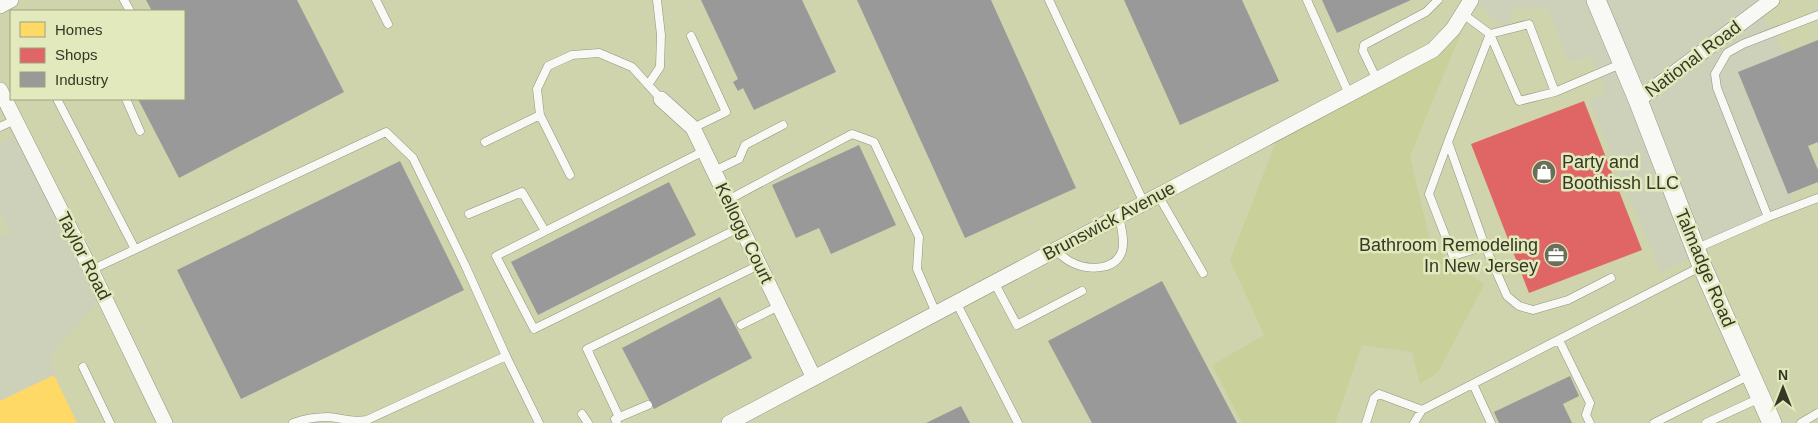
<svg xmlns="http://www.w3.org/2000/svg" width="1818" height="423" font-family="Helvetica,sans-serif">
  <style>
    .built { fill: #cfd4ac; fill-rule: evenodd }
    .green { fill: #cad099 }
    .homes { fill: #ffd966 }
    .shops { fill: #e06666 }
    .industry { fill: #999 }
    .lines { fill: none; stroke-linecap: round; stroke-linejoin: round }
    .service-casing { stroke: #919380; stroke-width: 9 }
    .minor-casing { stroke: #919380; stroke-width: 16 }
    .tertiary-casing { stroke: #919380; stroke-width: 20 }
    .service { stroke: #f8f8f4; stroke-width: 8 }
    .minor { stroke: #f8f8f4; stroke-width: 15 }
    .tertiary { stroke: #f8f8f4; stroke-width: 19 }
    .labels { text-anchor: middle; stroke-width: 5; stroke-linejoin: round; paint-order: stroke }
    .street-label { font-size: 18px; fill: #363826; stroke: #e2e9bc }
    .poi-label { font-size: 18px; fill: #363826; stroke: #e2e9bc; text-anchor: start }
  </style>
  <rect width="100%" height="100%" fill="#ced1b9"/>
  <path class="built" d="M11,0H1473L1507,30L1514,8H1548L1568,62L1591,57L1606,92L1589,100L1661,272L1701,253L1744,226L1795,206L1745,71L1785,54L1757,5L1765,0H1818V423H0V402L57,376L49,358L107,291L28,129L0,144V6ZM11,11H184V99H11Z
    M0,212L11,232L0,237Z"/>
  <path class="green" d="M1463,28L1410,156L1431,245L1484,285L1438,372L1420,384L1412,352L1362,345L1335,423H1242L1212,365L1264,335L1230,260L1277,139Z"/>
  <path class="homes" d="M54,375L77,423H0V401Z"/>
  <path class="shops" d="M1584,101L1642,250L1529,293L1471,144Z"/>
  <path class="industry" d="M146,0H297L344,92L179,178L138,99H184V11H152Z
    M701,0H802L836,72L754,110L743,88L738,91L733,82L738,79Z
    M857,0H991L1076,188L965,238Z
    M1124,0H1242L1279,81L1180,125Z
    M1322,0H1411L1337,33Z
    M1818,40V142L1808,146L1818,170V182L1788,194L1738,72Z
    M859,145L896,225L831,254L819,228L796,238L772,185Z
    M400,161L464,290L241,399L177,270Z
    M669,182L696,235L538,315L511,262Z
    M1162,281L1237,423H1092L1048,341Z
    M720,297L752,358L654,409L622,348Z
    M1570,376L1579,396L1563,404L1572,423H1499L1494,412Z
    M961,406L970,423H926Z"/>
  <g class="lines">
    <g class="service-casing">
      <path id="service" d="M124,0L130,11
        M376,0L388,24
        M1049,0L1144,203
        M1307,0L1349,94
        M1463,14L1490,34L1529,24L1555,92L1519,101L1490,34
        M691,36L726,112L693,128
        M1377,80L1363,51L1364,45L1426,12L1438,0
        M648,85L660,67L661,35L657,0
        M1555,92L1623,63
        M57,99L135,249
        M126,99L140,131
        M540,115L570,175
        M0,127L15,120
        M485,142L540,115L537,89L548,66L572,55L599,53L632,67L661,99
        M1448,142L1429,194L1453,256L1485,246L1448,142L1490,34
        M704,151L496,256L534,329L741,227
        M714,171L739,159L745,145L783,125
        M1158,195L1203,273
        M728,200L852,134L874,142L919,237L917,269L936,313
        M469,214L522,192L545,231
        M1768,217L1717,88L1715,74L1727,53L1743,44L1818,15
        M1485,246L1507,296L1519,306L1533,310L1568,300L1611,278
        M1695,249L1768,217L1818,198
        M1055,250C1060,254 1065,259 1071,262C1086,270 1115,272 1122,251C1125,240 1121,227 1119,216
        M91,270L386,132L413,158L465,265L506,356L367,420C348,423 345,418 328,417C317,417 304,419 293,423
        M994,282L1017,325L1082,291
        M956,302L1018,423
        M741,325L779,306
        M1559,340L1590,403L1586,415L1590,423
        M506,356L539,423
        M83,367L110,423
        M1473,384L1491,423
        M582,414L588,423
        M619,417L587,349L759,265
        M617,423L615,419L648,405
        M1366,423L1374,398L1379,394L1422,410L1702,266
        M1414,423L1422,410
        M1654,423L1750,375
        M1706,423L1760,398
        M1801,423L1818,413"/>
    </g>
    <g class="minor-casing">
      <path id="minor" d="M0,6L11,0
        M0,90L91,270L165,423
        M661,99L693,128L814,378
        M1638,100L1772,0
        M729,423L1433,50L1453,29L1471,0"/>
    </g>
    <g class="tertiary-casing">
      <path id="tertiary" d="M1596,0L1638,100L1702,266L1772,423"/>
    </g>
    <use href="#service" class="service"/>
    <use href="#minor" class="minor"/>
    <use href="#tertiary" class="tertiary"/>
  </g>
  <defs>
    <g id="shop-disc" transform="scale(1.25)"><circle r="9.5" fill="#6b6e59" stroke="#e2e9bc"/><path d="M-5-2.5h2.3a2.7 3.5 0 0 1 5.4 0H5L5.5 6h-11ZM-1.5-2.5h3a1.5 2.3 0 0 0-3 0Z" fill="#fff"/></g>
    <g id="office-disc" transform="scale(1.25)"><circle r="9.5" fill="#6b6e59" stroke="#e2e9bc"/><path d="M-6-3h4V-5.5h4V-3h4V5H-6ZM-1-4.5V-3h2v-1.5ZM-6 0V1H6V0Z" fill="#fff"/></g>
  </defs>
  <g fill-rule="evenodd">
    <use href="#shop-disc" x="1544" y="172"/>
    <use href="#office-disc" x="1556" y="255"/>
  </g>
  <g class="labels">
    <g class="street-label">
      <text transform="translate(1693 59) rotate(-37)" y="6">National Road</text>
      <text transform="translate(1109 221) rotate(-28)" y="6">Brunswick Avenue</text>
      <text transform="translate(744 233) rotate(64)" y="6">Kellogg Court</text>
      <text transform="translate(84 256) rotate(63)" y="6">Taylor Road</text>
      <text transform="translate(1705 268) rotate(67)" y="6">Talmadge Road</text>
    </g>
    <g class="poi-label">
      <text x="1562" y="168">Party and<tspan x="1562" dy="21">Boothissh LLC</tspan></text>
      <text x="1538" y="251" text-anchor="end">Bathroom Remodeling<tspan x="1538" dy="21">In New Jersey</tspan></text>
    </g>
  </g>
  <rect x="10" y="10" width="175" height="90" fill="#e2e9bc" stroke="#9da280"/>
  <rect x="20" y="22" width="25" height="15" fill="#ffd966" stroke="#9da280"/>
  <text x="55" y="35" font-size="15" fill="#363826">Homes</text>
  <rect x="20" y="48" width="25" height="15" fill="#e06666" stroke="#9da280"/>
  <text x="55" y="60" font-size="15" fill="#363826">Shops</text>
  <rect x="20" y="72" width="25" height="15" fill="#999999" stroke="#9da280"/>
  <text x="55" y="85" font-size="15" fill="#363826">Industry</text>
  <g transform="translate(1783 388)" stroke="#e2e9bc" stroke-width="4" paint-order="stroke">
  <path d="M0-4L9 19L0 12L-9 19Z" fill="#363826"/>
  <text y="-8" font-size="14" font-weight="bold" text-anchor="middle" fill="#363826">N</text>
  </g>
</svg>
